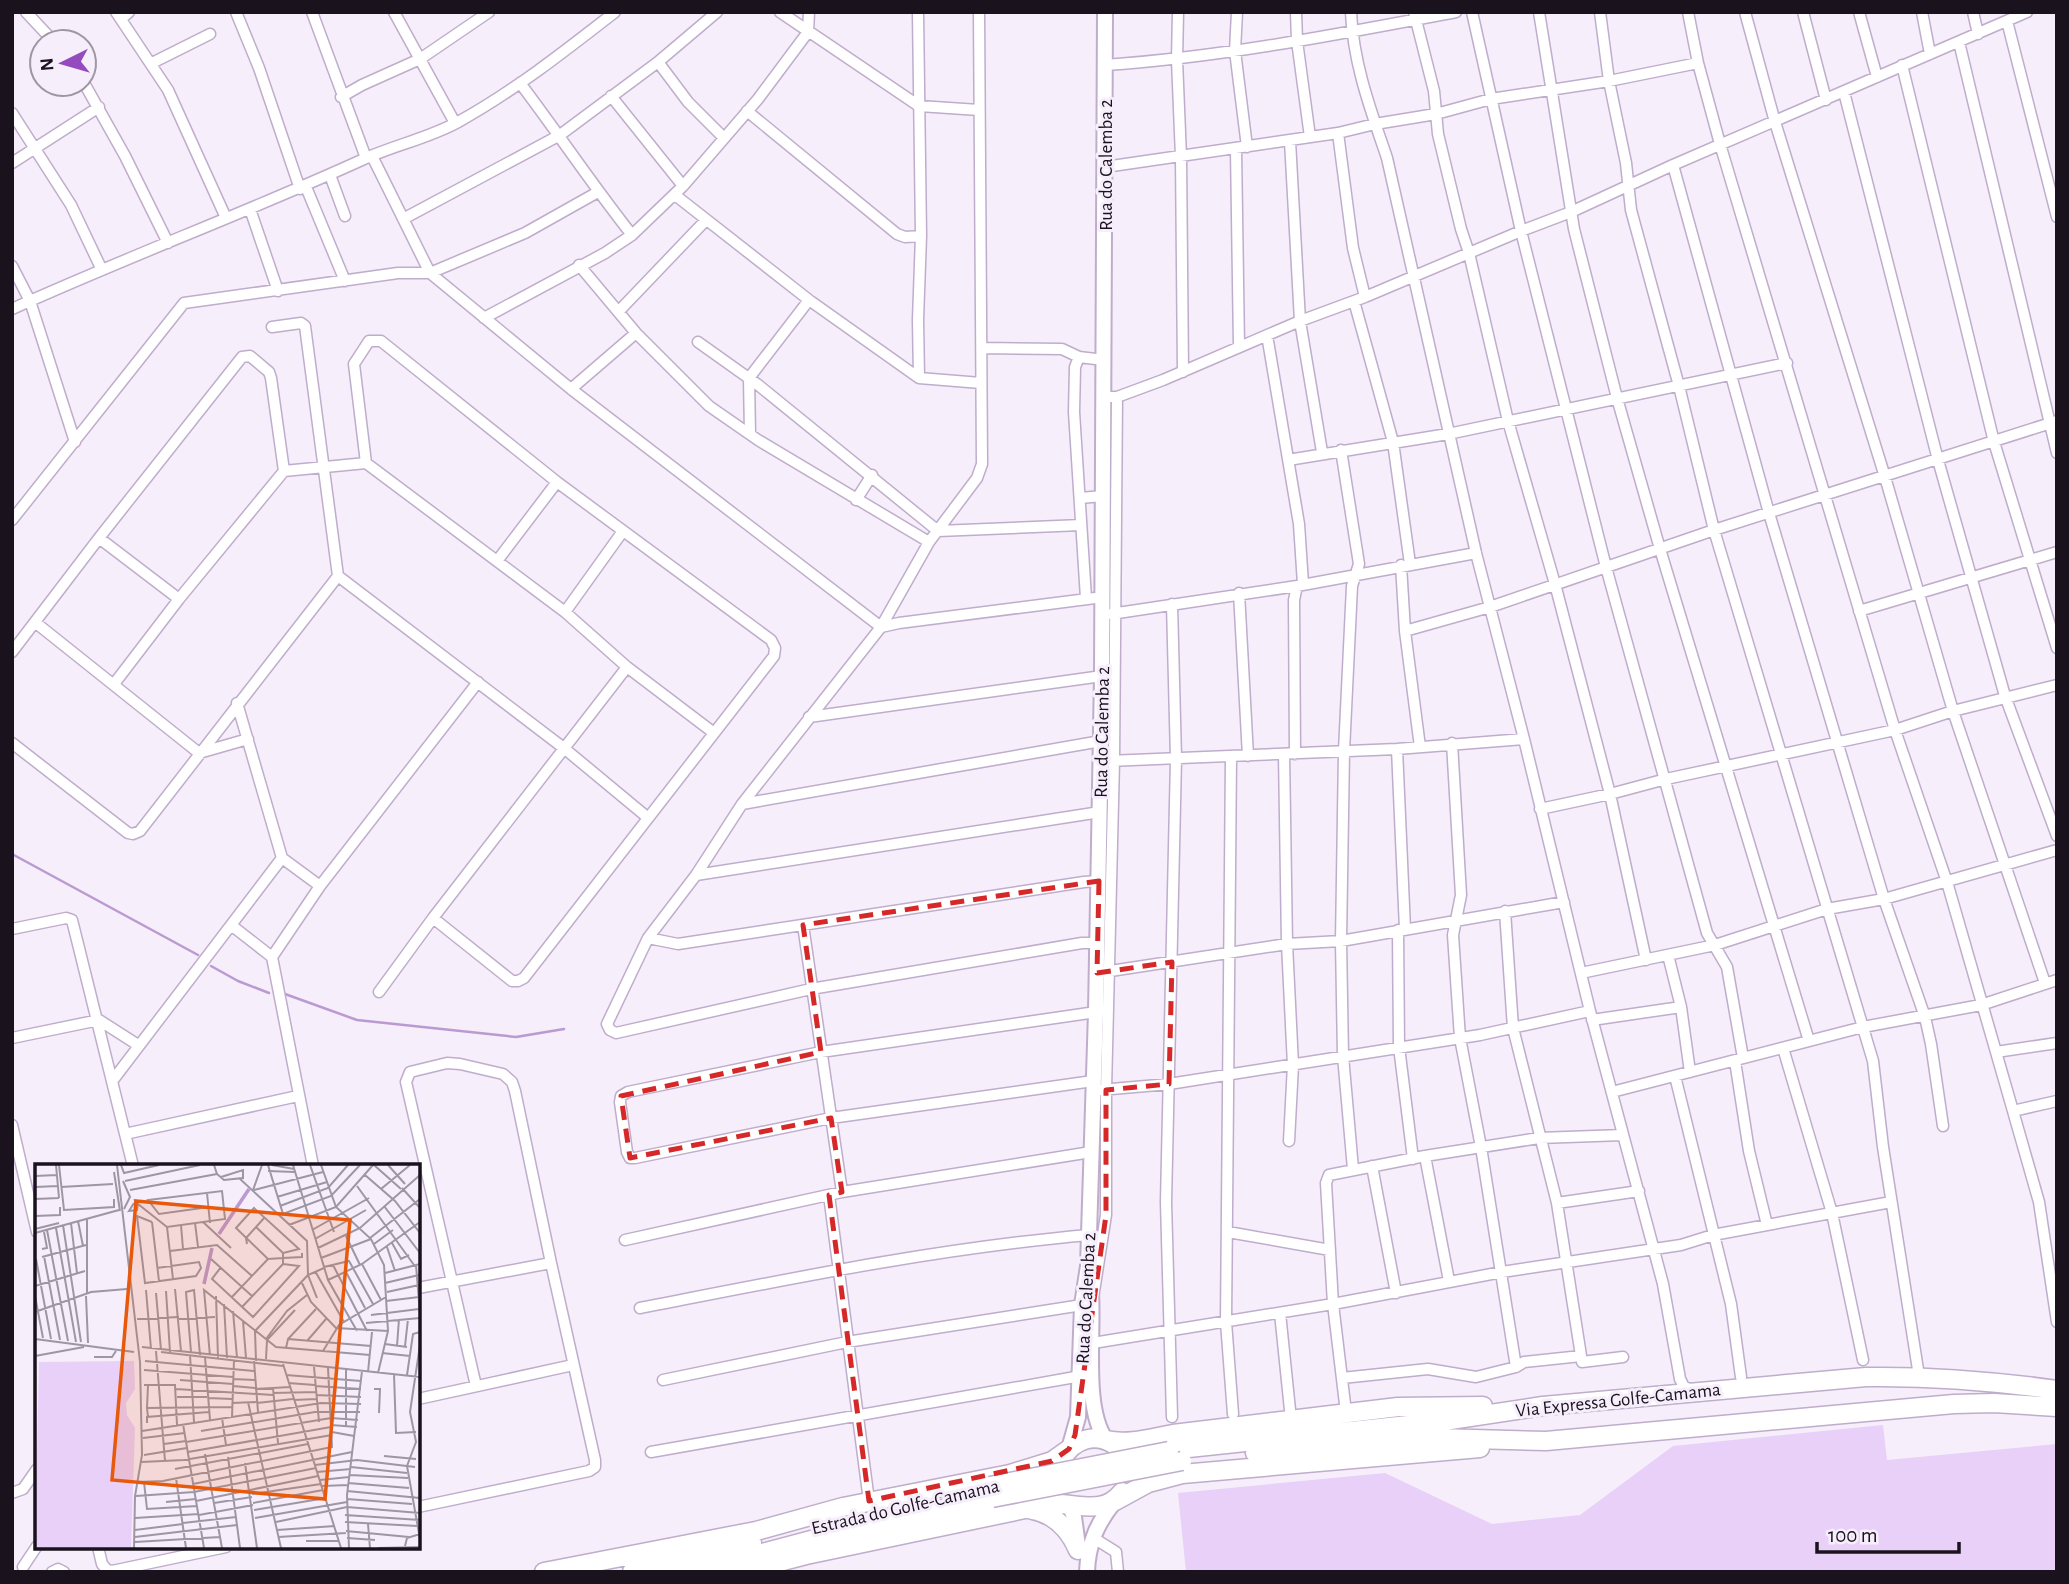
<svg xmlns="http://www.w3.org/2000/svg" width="2069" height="1584" font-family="'Alegreya Sans',sans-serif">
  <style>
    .green { fill: #e8d0f9 }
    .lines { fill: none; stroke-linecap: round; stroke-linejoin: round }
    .stream { stroke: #ba9ad0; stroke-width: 2.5 }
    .street-casing { stroke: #bfadcb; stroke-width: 13 }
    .secondary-casing { stroke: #bfadcb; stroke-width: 18 }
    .highway-casing { stroke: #bfadcb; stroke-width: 21 }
    .street { stroke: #fff; stroke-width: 10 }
    .secondary { stroke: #fff; stroke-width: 14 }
    .highway { stroke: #fff; stroke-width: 18 }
    .highway-bridge-casing { stroke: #bfadcb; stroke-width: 21; stroke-linecap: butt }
    .highway-bridge { stroke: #fff; stroke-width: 18 }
    .marked { fill: none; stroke: #d62828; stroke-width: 5; stroke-dasharray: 14 9; stroke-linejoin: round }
    .labels { text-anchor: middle; stroke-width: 6; stroke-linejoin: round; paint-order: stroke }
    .street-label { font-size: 19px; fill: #1a131e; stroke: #f6eefb }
    .inset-river { fill: none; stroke: #ba9ad0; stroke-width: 3.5 }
    .inset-road { fill: none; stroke: #9e96a3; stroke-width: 2 }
    .view { fill: #e8590c; fill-opacity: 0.15; stroke: #e8590c; stroke-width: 3.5 }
    .inset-edge { fill: none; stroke: #1a131e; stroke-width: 3.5 }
  </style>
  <rect width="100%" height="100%" fill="#f6eefb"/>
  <path class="green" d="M1883,1425L1887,1460L2057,1444V1572H1186L1178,1493L1385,1473L1492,1524L1580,1515L1673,1446Z"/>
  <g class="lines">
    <path class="stream" d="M12,854L198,955
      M211,966L238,981L269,993
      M285,994L357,1020L516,1037L564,1029"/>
    <g class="street-casing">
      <path id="street" d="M26,12L54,42
        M116,12L168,90L226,218
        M236,12L259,68L300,189
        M312,12L366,158
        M394,12L455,123
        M780,12L919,106L979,110
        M918,12L921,236L918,320L919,378
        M979,12L982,464L977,478L929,542L881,627L742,804L696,875L648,938L607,1024L610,1030L616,1033L811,989L1082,943H1097
        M1178,12L1177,60L1181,157L1183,372
        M1237,12L1235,51L1247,147
        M1296,12L1297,41L1310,137
        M1351,12C1353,63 1371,111 1387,158L1476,553L1524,739L1590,1011L1663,1284L1680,1379L1684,1387L1693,1390
        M1414,12L1434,91L1438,134L1461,229L1469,253L1508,421L1555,584L1610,794L1646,960
        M1472,12L1521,231L1606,567L1707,933L1727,967L1743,1058
        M1539,12L1574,229L1617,398L1660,549L1809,1041
        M1600,12L1609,81L1626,163L1631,210L1679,386L1714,530L1873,1061L1883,1147L1919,1376
        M1688,12L1698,63L1720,144L1895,730L1947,882L2013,1111L2039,1202L2057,1322
        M1745,12L1775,122L1885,477L1953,711L2045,983
        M1803,12L1826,100
        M1859,12L1877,77
        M1922,12L1930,54
        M1973,12L1978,34
        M121,19L129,12
        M2007,21L2057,217
        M1959,42L2057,453
        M658,62L688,102L724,138
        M152,63L210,34
        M1105,65C1223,57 1339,34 1456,12
        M1902,65L1994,442L2057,648
        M84,83L125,156L168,243
        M520,83C558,133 593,186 632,235
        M1844,92L1938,460L2005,696L2057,836
        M611,96L683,186
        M341,97L362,85L420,59L489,12
        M747,111L897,234L905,237L921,236
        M12,113L71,205L101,268
        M1338,133L1353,248L1365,297
        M1290,141L1300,321L1322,452
        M1236,149L1239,347
        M372,156L430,273L525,233L598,192
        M12,163L99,107
        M1673,165L1769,513L1884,899L1925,1017L1931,1044L1943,1126
        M1105,167L1338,133L1375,124L1436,114L1491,99L1609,81L1698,63
        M330,175L345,216
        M306,187L345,281
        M675,195L809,300L919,378L981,383
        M250,209L278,291
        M403,219L560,135L658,62L717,12
        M579,265L636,333L709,406L758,440L929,542
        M12,266L30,301L75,442
        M1354,301L1393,442L1410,564
        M12,309C129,256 248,212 364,159C395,145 429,138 458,122C514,91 565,51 615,12
        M619,311L706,220
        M484,318L605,253L632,235L683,186L758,99L808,32L809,12
        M1267,335L1299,524L1303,584
        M698,342L757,384L938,531L1081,525
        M982,348L1062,349L1079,357L1104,360
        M1079,357L1075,367L1074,412L1086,598
        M571,389L636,333
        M1104,397H1117L1163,380L1300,321L1365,297L1521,231L1571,212L1673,165L2027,12
        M750,434L749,378L809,300
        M1341,450L1359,564L1352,586L1344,751L1341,941L1343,1056L1353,1169
        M1288,460L1448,434L1787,363
        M366,463L354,364L369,341H381L557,482L771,640L775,648L774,656L524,978L518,981H512L433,918
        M1080,498L1103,496
        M856,500L872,475
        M12,520L184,303L398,273H430L571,389L881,627
        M99,538L179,599
        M497,561L557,482
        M1401,565L1405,631L1420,747
        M338,576L565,749L647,817
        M1239,593L1248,756
        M1859,611L2057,552
        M565,612L623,531
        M1111,614L1297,586L1476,553
        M36,623L199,753L248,739
        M881,627L899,623L1103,597
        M1405,631L1490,607L1714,530L2057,421
        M12,652L99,538L242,357L250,356L269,372L271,378L284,471L366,463L565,612L627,667L714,733
        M114,684L179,599L284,471
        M237,703L282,858L320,886
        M809,717L1102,676
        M12,743L128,833L133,834L140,831L338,576L305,326L301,323L272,327
        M1452,743L1461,895L1453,935L1460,1038L1481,1147L1516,1367L1524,1362L1581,1356
        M1397,749L1405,929
        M1284,754L1287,944L1293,1065L1289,1141
        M1295,754L1294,600L1297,586
        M1231,757L1226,1322L1233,1414
        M1108,761L1397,749L1524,739
        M742,804L1101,741
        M1540,809L1610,794L1666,779L1895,730L1953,711L2057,685
        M696,875L1100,812
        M1505,911L1513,1028L1557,1203L1582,1362L1623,1357
        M231,925L272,957
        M803,925L842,1192
        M12,929L66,918L72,920L133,1166
        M1398,930L1399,1047L1413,1159
        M648,938L678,944L1084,882L1099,881
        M1668,955L1681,1007L1690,1072
        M1104,972L1287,944L1341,941L1564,902
        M1581,973L1715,945L1827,909L1884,899L2057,850
        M379,992L433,918L627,667
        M1592,1020L1681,1007
        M12,1038L99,1020L138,1045
        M1783,1048L1832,1213L1863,1360
        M1996,1052L2057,1043
        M1735,1061L1749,1151L1767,1225
        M1675,1076L1731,1304L1741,1377
        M113,1080L282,858
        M1093,1081L831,1118L635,1158H630L627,1152L620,1102L621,1096L628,1092L821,1052L1096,1012
        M1100,1090L1169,1084L1480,1035L1590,1011
        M1612,1092L1863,1027L1981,1005L2057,980
        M2013,1111L2057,1101
        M12,1125L37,1232
        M125,1134L298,1096
        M1425,1156L1449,1281
        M313,1166L272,957L320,886L478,682
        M1372,1166L1396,1293
        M829,1195L869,1501
        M1557,1203L1639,1191
        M1228,1232L1330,1250
        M625,1240L842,1192L1091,1152
        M418,1288L551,1263
        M1093,1298L1106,1215V1090L1114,761L1117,397
        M640,1308C789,1279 938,1248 1089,1235
        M1280,1313L1290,1410
        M1093,1343L1333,1304L1502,1272L1681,1245L1713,1235L1891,1202
        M1342,1378L1428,1369L1476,1377L1516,1367
        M663,1380L847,1342L1082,1305
        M418,1399L573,1365
        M1345,1404L1333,1304L1326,1183L1329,1175L1425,1156L1539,1138L1623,1135
        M1172,1417L1166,1202L1176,759L1172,604
        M651,1452L1081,1376
        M12,1493L23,1489L37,1469
        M418,1507L589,1471L595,1467V1460L551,1263L515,1091L512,1082L503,1074L460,1064L447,1063L410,1072L406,1082L476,1386
        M1092,1537L1116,1552L1118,1572
        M98,1547L102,1564L107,1570L112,1571L226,1547
        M23,1567L37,1546
        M52,1572L58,1569L64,1572"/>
    </g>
    <g class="secondary-casing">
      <path id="secondary" d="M1091,1293C1094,1334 1083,1408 1106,1440
        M1069,1449L1078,1417L1082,1305L1088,1266L1096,1012L1102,676L1105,12
        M1070,1506L1074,1517L1078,1546
        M1087,1572C1088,1544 1097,1523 1115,1501"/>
    </g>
    <g class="highway-casing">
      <path id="highway" d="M1106,1440C1128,1445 1151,1438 1173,1434L1398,1407L1483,1406
        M1179,1449L1437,1422L1543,1406L1866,1377C1931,1376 1993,1381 2057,1390
        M1255,1453L1333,1444L1438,1438L1546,1441L1954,1404L1994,1403L2057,1407
        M1062,1459C1074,1439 1095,1432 1115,1445
        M1115,1501L1148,1483L1182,1474L1480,1448
        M1032,1510C1055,1514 1069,1529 1078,1550
        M544,1572L756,1531L843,1507L1010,1474L1052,1461L1069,1449
        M632,1572L752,1543
        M691,1572L819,1538L992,1498
        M740,1572L806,1555L1025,1509C1034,1508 1044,1505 1053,1504C1079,1503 1103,1516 1122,1492"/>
    </g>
    <use href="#street" class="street"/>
    <use href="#secondary" class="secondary"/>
    <use href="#highway" class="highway"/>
    <g class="highway-bridge-casing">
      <path id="highway-bridge" d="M990,1486L1169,1451
        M992,1498L1182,1461"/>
    </g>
    <use href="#highway-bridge" class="highway-bridge"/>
  </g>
  <path class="marked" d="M1099,881L1097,973L1172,962L1169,1084L1106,1090V1215L1075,1435L1069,1449L1052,1461L869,1501L829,1195L842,1192L831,1118L630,1158L621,1096L821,1052L803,925Z"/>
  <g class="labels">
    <g class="street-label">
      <text transform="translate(1105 165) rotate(-90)" y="7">Rua do Calemba 2</text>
      <text transform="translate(1101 732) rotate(-89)" y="7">Rua do Calemba 2</text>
      <text transform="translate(1085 1298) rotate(-87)" y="7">Rua do Calemba 2</text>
      <text transform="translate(1618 1399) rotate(-6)" y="7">Via Expressa Golfe-Camama</text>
      <text transform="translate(905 1506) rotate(-13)" y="7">Estrada do Golfe-Camama</text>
    </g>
  </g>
  <g transform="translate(35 1164)">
    <rect width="385" height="385" fill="#f6eefb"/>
    <path d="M99,197L100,225L91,239L92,251L100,264L96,384H0L4,198Z" fill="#e8d0f9"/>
    <path class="inset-river" d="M184,70L214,25M169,120L177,84"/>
    <path class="inset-road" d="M21,1L24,34M24,1L29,46L79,43V35M82,1L105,198L107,291L100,332L99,384M86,1L89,9L124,1M179,1L182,10L189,16L208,14V6L186,13M233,1L248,50L296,32L325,1M237,1L259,5M258,1L293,116L322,167M275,1L299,68M286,1L301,43L336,75L349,101L353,167L343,209M339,1L366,25M353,1L370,20M233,7L260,8M79,8L85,47M330,11L360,37L385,69M0,12L22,11M204,14L272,77L273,111L220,167L221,197M88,17L95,33L89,45M90,17L165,1M322,22L379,101M0,23L23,22M26,23L78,20M367,24L385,44M346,25L375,1M95,26L182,10M218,26L227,1M219,26L288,8M172,29L175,59M242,33L292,18M0,35L24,34M99,39L94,47L102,46L103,39L100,37L101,41M103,40L132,63L190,55L187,27L113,36L124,50L174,43M245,42L293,24L313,1M349,42L385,89M0,52L25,51V43M43,57L48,82M117,58L102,52L110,119L161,112L166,104L164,98L122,104M117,58L124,117M168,58L196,84M36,59L42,109M160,59L163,83M28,61L46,178M146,61L148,85M254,61L301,43L338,1M132,63L138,115M221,63L248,89M21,64L41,178M0,65L24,59M12,66L33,177M277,66L334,34M0,69L84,46M311,72L325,101M335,74L385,35M280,75L331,46M357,79L366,95L374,91M212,80L211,74L230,53M339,80L358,66M352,83L360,107M283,84L325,64L385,11M7,85L12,84L9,68M135,87L182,81L217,112M9,92L25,176M7,93L51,81M286,94L336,75M1,95L16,175M176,95L217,132M327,100L346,136M298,101L332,167M381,101L385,150M186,103L177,115L218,153L264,102L248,100M289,103L314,97L338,140M280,107L309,158M311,108L330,144M350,109L385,100M293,116L327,100L385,58M266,117L276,138L301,164L353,167M350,119L384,111M0,122L50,107M140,125L146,187M111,126L116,185M131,127L135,188M352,128L384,121M121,129L126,186M52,131V55M0,132L8,174M51,132L53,179M181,132L183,194M197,133L233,95M282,134L273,111L289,104M351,137L384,133M189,140L192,194M207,143L248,100V89L264,85L219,44L201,64L233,95L248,94L267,93V89M198,147L202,194M0,148L56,128L92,125M336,151L384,145M102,155L144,153M144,155L180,153M208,157L211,194M331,159L385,154M0,175L99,188M231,175L252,147L272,131M253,175L336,182M272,177L291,155M350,180L372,183M385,181L375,248L381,278L372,302L385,375M362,182L364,155M370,182L373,155M107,183L385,213M251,184L253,175L281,145M121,187L130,297M288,187L304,161L351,133M126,188L248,202M156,188L151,128L159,126L165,191M347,189L375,192M0,190V294M155,191L159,258M0,192L49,183M175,192L169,126L241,183L335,191M59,193H77L81,187M170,193L175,256M231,195L232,176L260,146M110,197L219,207M219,197L223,248M248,200L306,384M279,203L284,258M109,206L198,213M311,206V262M333,208L337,168M359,210L361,269L381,268M251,211L326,217M372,211L378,170L385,168M198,215L220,216M145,216L198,220M253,219L280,221M109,221H140L142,261M198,222L220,224M280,222L326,225M238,224L243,279M141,225L238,231M220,225L255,223M339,225H345L344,249M238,229L281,228M281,231L326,233M142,233H172M173,234L197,235M259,236L281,235M213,238L246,384M197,239L222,238M222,239L258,235M112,244L113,221M113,253L112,244L197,243M197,253L199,196M187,254L191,281M112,259V253L174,248M148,260L169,384M296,261L322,263M107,267L286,239L326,240M166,267L280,248H325M297,268L319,272M108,274L150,269M151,278L296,254L323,256M129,280L151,277M153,288L296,263M170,290L187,384M109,291L152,284M349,292L381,295M193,293L205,384M106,298L149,296L297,271M210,299L222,384M280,301L322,296L380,303M316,303L372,309M140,305L273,280M282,308L316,305M315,311L373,314M141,314L151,384M285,316L314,313M103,318L128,317L297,283L293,204M109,318L112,345L162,342M313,319L374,324M158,320L317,288M287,322L313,321M312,327L385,334M217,330L286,320M101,332L159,328L281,304M312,335L377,340M161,337L283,312M131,338L161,335M179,339L217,333M218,339L288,326M219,346L291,334M164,351L218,341M310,351L385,356M100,354L164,350M220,354L312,338M241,358L312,343L385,349M310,358L382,362M148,359L201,353M333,360L335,384M100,366L148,360M242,366L300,362M311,367L374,373M100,373L202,361M243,373L311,369M312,374L340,376M271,377H304M100,378L185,373M370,382L372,374L385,370M314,384L312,331L327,207M343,384L385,383"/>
    <path class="view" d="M101,37L315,56L290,335L77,316Z"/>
    <rect width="385" height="385" class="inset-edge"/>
  </g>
  <rect width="2069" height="1584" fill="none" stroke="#1a131e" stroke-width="28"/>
  <g transform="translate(63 63) rotate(265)"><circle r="33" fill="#f6eefb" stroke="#9e96a3" stroke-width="2"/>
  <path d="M0-5L12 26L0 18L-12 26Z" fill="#944bbe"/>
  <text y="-10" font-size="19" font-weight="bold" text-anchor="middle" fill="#1a131e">N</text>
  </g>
  <path d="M1817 1542v10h142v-10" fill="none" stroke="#1a131e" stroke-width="3.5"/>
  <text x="1828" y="1542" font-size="21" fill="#1a131e" stroke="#f6eefb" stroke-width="5" paint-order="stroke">100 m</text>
</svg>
